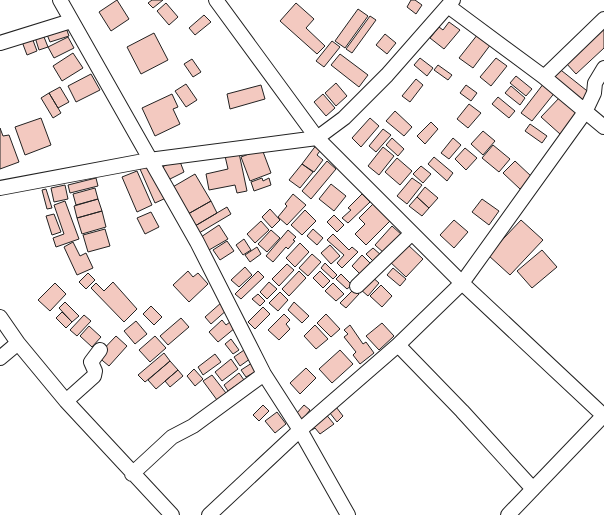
<svg xmlns="http://www.w3.org/2000/svg" width="604" height="515" font-family="'Fira Sans Condensed',sans-serif">
  <style>
    .building { fill: #f3c9c0; stroke: #222 }
    .lines { fill: none; stroke-linecap: round; stroke-linejoin: round }
    .minor-casing { stroke: #222; stroke-width: 16 }
    .minor { stroke: #fff; stroke-width: 14 }
  </style>
  <rect width="100%" height="100%" fill="#fff"/>
  <path class="building" d="M117,0L129,19L111,31L99,12Z
    M152,0H163L153,8L148,3Z
    M411,0H415L422,5L416,14L407,7Z
    M166,3L178,17L169,25L157,11Z
    M296,3L314,19L306,28L325,46L317,54L280,21Z
    M358,9L368,16L345,48L335,41Z
    M204,15L211,22L195,35L189,28Z
    M370,16L376,20L352,53L346,49Z
    M449,22L460,30L444,49L430,38L439,27L443,30Z
    M65,25L69,36L50,42L46,32Z
    M604,28V48L576,74L566,63Z
    M42,32L48,47L39,50L34,34Z
    M154,33L168,60L141,74L127,47Z
    M385,34L396,43L387,54L376,45Z
    M478,34L491,44L473,68L459,58Z
    M31,35L37,51L27,55L21,39Z
    M68,37L74,48L54,58L48,47Z
    M332,41L340,47L324,67L316,61Z
    M73,53L83,68L62,81L53,66Z
    M340,54L368,75L359,87L331,65Z
    M420,58L433,68L427,76L414,65Z
    M496,58L507,66L491,86L480,77Z
    M192,59L201,72L193,77L184,64Z
    M438,65L452,75L448,80L434,70Z
    M557,67L591,94L583,104L549,76Z
    M91,74L100,90L76,102L68,86Z
    M516,76L532,89L526,96L510,83Z
    M416,79L423,85L410,102L402,96Z
    M336,83L347,96L336,106L325,93Z
    M544,83L556,91L532,121L521,113Z
    M186,84L197,100L186,107L175,91Z
    M261,85L265,99L230,109L227,94Z
    M466,85L477,93L471,101L460,93Z
    M511,86L525,98L520,105L505,93Z
    M60,87L69,102L58,108L49,93Z
    M49,93L61,113L53,118L41,98Z
    M172,94L178,107L173,109L180,124L155,136L142,108Z
    M323,94L335,108L326,116L314,102Z
    M561,96L580,113L560,134L541,117Z
    M498,97L515,111L509,118L492,104Z
    M469,104L481,113L468,128L457,119Z
    M395,111L412,127L404,136L386,121Z
    M41,118L51,145L25,155L15,127Z
    M370,118L379,126L361,147L352,138Z
    M431,122L438,129L425,144L417,136Z
    M530,124L547,136L542,143L525,131Z
    M0,128L3,136L9,135L19,162L0,169Z
    M383,129L391,135L376,152L369,146Z
    M483,131L495,141L483,155L471,144Z
    M392,138L404,149L398,156L386,145Z
    M453,138L461,145L449,159L441,153Z
    M317,144L322,148L317,155L323,160L314,172L302,164Z
    M493,145L510,159L499,172L482,158Z
    M383,147L394,156L379,175L368,166Z
    M465,148L477,158L466,170L455,159Z
    M262,149L271,173L250,181L241,157Z
    M239,153L247,191L237,193L235,185L209,190L206,174L228,169L225,156Z
    M434,157L453,173L447,181L428,164Z
    M397,158L412,171L400,185L385,172Z
    M179,159L184,172L168,180L162,167Z
    M327,161L336,169L311,199L302,191Z
    M515,161L532,177L520,189L503,173Z
    M151,164L166,198L155,203L140,169Z
    M302,164L313,172L300,188L289,180Z
    M421,166L431,174L423,183L413,174Z
    M137,171L152,205L137,212L122,177Z
    M195,174L211,201L188,214L171,188Z
    M96,178L98,186L70,193L68,185Z
    M262,178L263,181L269,178L271,185L254,191L251,182Z
    M412,178L422,185L407,204L397,196Z
    M331,184L346,196L334,211L319,199Z
    M65,185L68,199L54,202L51,188Z
    M425,187L438,198L429,208L417,197Z
    M95,188L98,199L76,205L73,194Z
    M46,189L52,208L47,209L42,190Z
    M293,194L306,205L287,225L278,217L287,206L285,204Z
    M362,194L370,202L348,223L342,218L351,210L348,208Z
    M417,197L429,208L422,216L409,206Z
    M98,199L102,211L77,218L74,206Z
    M482,199L499,211L489,225L472,212Z
    M65,201L79,239L56,247L53,238L64,234L54,205Z
    M211,201L217,213L195,226L188,214Z
    M374,203L391,220L366,245L355,234L365,224L359,218Z
    M227,207L231,214L199,233L195,226Z
    M270,209L280,220L272,228L262,217Z
    M305,210L316,221L302,235L291,225Z
    M102,211L106,227L82,234L77,218Z
    M151,212L159,227L145,234L137,218Z
    M54,214L61,232L52,235L46,216Z
    M334,215L344,225L337,232L327,222Z
    M454,220L468,232L454,248L440,235Z
    M521,220L543,240L510,275L488,255Z
    M261,221L269,230L255,243L247,234Z
    M219,225L228,239L209,250L201,237Z
    M392,226L402,235L384,253L375,245Z
    M105,229L110,246L88,252L83,235Z
    M313,229L323,238L317,245L307,236Z
    M271,230L280,238L267,252L258,244Z
    M288,230L296,237L293,240L295,241L288,249L286,247L273,262L266,256Z
    M333,234L349,250L352,247L358,252L342,268L337,263L344,255L327,240Z
    M244,239L251,250L243,255L236,245Z
    M227,241L234,251L220,260L213,250Z
    M73,242L80,256L86,253L93,268L77,275L64,247Z
    M300,243L309,252L295,267L286,258Z
    M407,244L423,259L406,277L388,260Z
    M330,245L340,256L331,264L321,253Z
    M257,247L261,254L250,262L245,255Z
    M373,248L381,255L374,262L366,254Z
    M542,250L557,267L532,288L517,271Z
    M312,254L321,262L308,276L299,268Z
    M362,255L371,264L361,275L352,266Z
    M325,263L337,275L333,279L321,268Z
    M287,264L294,270L279,286L272,279Z
    M245,267L252,275L239,287L231,280Z
    M393,268L406,279L400,286L387,275Z
    M188,271L193,277L198,273L208,284L189,302L173,285Z
    M258,271L264,277L241,299L235,294Z
    M299,271L306,278L289,296L282,289Z
    M320,271L330,281L323,288L313,278Z
    M88,273L95,280L86,289L79,282Z
    M341,274L352,285L347,289L336,279Z
    M371,276L379,283L368,296L360,289Z
    M113,282L137,309L124,322L91,288L96,283L104,291Z
    M269,282L277,289L267,299L260,292Z
    M55,283L66,294L50,311L38,300Z
    M333,283L344,294L336,301L325,291Z
    M381,285L392,296L382,307L370,296Z
    M354,289L359,294L346,308L340,303Z
    M280,292L288,300L278,311L269,303Z
    M258,294L265,301L260,306L252,299Z
    M65,302L79,316L72,322L59,308Z
    M222,302L228,309L211,324L205,317Z
    M294,302L309,316L302,323L288,310Z
    M151,306L162,317L154,325L143,314Z
    M263,307L270,314L255,329L248,322Z
    M62,312L72,322L66,328L56,318Z
    M284,314L290,320L286,324L290,329L279,340L268,330Z
    M326,314L340,329L331,337L317,323Z
    M84,315L91,321L77,336L70,330Z
    M181,318L189,327L168,345L160,336Z
    M222,320L226,325L230,322L235,328L218,342L209,332Z
    M136,321L147,334L135,344L124,331Z
    M382,323L394,336L379,350L366,336Z
    M315,325L328,339L316,349L304,336Z
    M350,325L363,344L366,342L374,353L360,364L353,355L356,352L344,337L348,334L344,330Z
    M89,326L101,337L92,347L80,336Z
    M116,336L127,346L109,366L97,356Z
    M155,336L166,348L150,362L139,350Z
    M231,339L239,350L233,354L225,344Z
    M247,348L254,356L240,366L234,357Z
    M340,350L353,364L332,383L319,369Z
    M164,353L170,361L145,382L138,375Z
    M215,354L221,362L203,375L198,367Z
    M231,359L238,369L222,381L215,372Z
    M170,361L178,370L156,389L148,380Z
    M255,361L260,369L246,377L241,370Z
    M306,368L316,378L300,394L290,383Z
    M194,369L203,379L195,386L187,376Z
    M178,370L183,376L170,387L165,381Z
    M239,373L244,380L228,391L224,385Z
    M212,375L226,393L217,400L203,381Z
    M333,403L343,416L337,422L326,408Z
    M263,405L269,411L259,421L253,415Z
    M304,405L310,410L302,420L296,414Z
    M277,412L286,424L275,433L265,421Z
    M324,412L334,424L320,434L315,428L312,430L308,424Z"/>
  <g class="lines">
    <g class="minor-casing">
      <path id="minor" d="M60,0L197,242L264,374L300,430L348,515
        M216,0L317,138L462,283L604,416
        M448,6L544,77L604,127
        M0,43L71,21
        M544,77L604,19
        M0,188L149,160L317,138L344,118L387,75L453,0
        M357,286L411,234
        M0,317L18,343
        M398,345L462,411L533,489
        M0,358L18,343L66,401L172,515
        M66,401L94,376L95,371L91,362L100,350
        M132,474L172,437L193,426L264,374
        M209,515L300,430L398,345L462,283L585,112L594,93L595,83L604,68
        M508,515L604,415"/>
    </g>
    <use href="#minor" class="minor"/>
  </g>
</svg>
